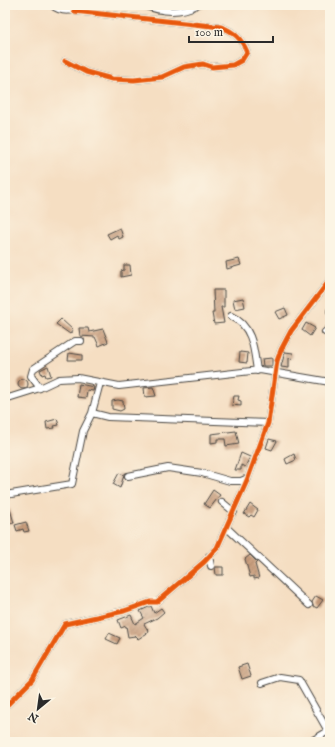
<svg xmlns="http://www.w3.org/2000/svg" width="335" height="747" font-family="'IM FELL English',serif">
  <style>
    .building { fill: url(#building-hatch) }
    .lines { fill: none; stroke-linecap: round; stroke-linejoin: round }
    .minor-casing { stroke: #494642; stroke-width: 8 }
    .minor { stroke: #fff; stroke-width: 6 }
    .cycleway-casing { stroke: #fcf5e5; stroke-width: 8 }
    .cycleway { stroke: #e8590c; stroke-width: 5 }
  </style>
  <defs>
    <pattern id="building-hatch" width="6" height="6" patternUnits="userSpaceOnUse"><rect width="6" height="6" fill="#c89c7b"/><path d="M-1 1l2-2M0 6l6-6M5 7l2-2" fill="none" stroke="#a37f65"/></pattern>
  </defs>
  <rect width="100%" height="100%" fill="#fcf5e5"/>
  <filter id="ink" filterUnits="userSpaceOnUse"><feTurbulence type="fractalNoise" baseFrequency=".025" numOctaves="2"/><feDisplacementMap in="SourceGraphic" scale="8" xChannelSelector="R" yChannelSelector="G"/><feConvolveMatrix kernelMatrix="1 2 1 2 8 2 1 2 1" color-interpolation-filters="sRGB"/></filter>
  <filter id="wash" filterUnits="userSpaceOnUse"><feTurbulence type="fractalNoise" baseFrequency=".012" numOctaves="4" result="noise"/><feDisplacementMap in="SourceGraphic" scale="16" xChannelSelector="R" yChannelSelector="G"/><feGaussianBlur stdDeviation="0.9" result="paint"/><feColorMatrix in="noise" values="0 0 0 0 0 0 0 0 0 0 0 0 0 0 0 0 0 1.4 0 .05"/><feComposite in="paint" operator="in"/></filter>
  <g filter="url(#wash)">
    <rect width="100%" height="100%" fill="#f5dec2"/>
    <g id="blocks">
      <path class="building" d="M120,228L123,237L119,239L117,235L110,239L107,234Z
        M239,259L241,265L227,269L226,262Z
        M124,265H130L131,275L121,277V271L124,270Z
        M213,290H224V307H221L224,323L214,324L212,313H214Z
        M243,298L245,307L235,309L233,300Z
        M285,308L288,315L279,319L275,312Z
        M61,319L73,330L70,334L56,324Z
        M306,323L315,328L310,336L302,330Z
        M79,328H88L89,332L103,329L108,342L99,346L95,337L80,336Z
        M240,352L248,353L247,363L239,362Z
        M285,352L293,353L292,359L289,358V368L281,367Z
        M69,353L82,355V360H68Z
        M272,358V366H263L262,359Z
        M48,366L51,376L46,377L45,374L42,375L40,370Z
        M18 384a5 5 0 1 1 10 0a5 5 0 1 1-10 0Z
        M79,384L94,387L93,391L87,390L86,398L77,397Z
        M153,387L156,396L145,397L144,388Z
        M234,396H239L238,400L241,401V406L232,405Z
        M118,400L123,401L124,409L120,411L112,409V401Z
        M57,419L59,425L54,426L55,428L47,429L46,422Z
        M236,431L239,444L226,446L225,439H217V442L211,443V434Z
        M269,439L277,441L272,450L266,448Z
        M241,453L250,457L245,467L241,465V470H235Z
        M294,454L296,460L287,464L285,459Z
        M119,473L124,475L120,488L113,484Z
        M213,490L220,495L210,508L204,504Z
        M250,504L258,510L254,517L251,515L249,517L244,514Z
        M10,509L14,523L5,524V511Z
        M26,522L29,531L24,532L23,529L17,531L15,525Z
        M250,555L257,562L255,564L259,578L254,579V576L250,577L245,559Z
        M215,567H223V575H216Z
        M316,596L323,600L317,608L313,606L312,602Z
        M151,606L154,613L161,608L164,612L157,618L144,624L149,632L138,639L135,636L128,637L126,626L121,628L118,620L131,615L135,624L144,618L140,611Z
        M109,633L120,638L117,644L106,639Z
        M247,664L251,676L242,679L238,667Z"/>
    </g>
  </g>
  <g filter="url(#ink)">
    <use href="#blocks" fill-opacity="0" stroke="#494642" stroke-width="1"/>
    <g class="lines">
      <g class="minor-casing">
        <path id="minor" d="M52,5C64,16 81,8 95,5
          M143,5C161,12 179,14 197,5
          M65,61L86,72L112,79L134,80L162,77L184,67L203,64L212,67L233,65L242,60L247,52C242,39 233,31 221,27L74,11
          M330,311V312
          M231,316C253,326 254,350 257,371
          M325,332L330,328
          M40,388L31,376L33,369L75,341H81
          M5,399L40,388L59,379L78,378L119,386L260,370L330,382
          M92,413L108,417L268,423
          M128,476L168,468L202,473L230,481H241L248,478
          M5,495L72,484L83,431L92,413L100,383
          M222,502L234,512
          M227,528L309,605
          M209,556L211,566
          M262,683L280,677L299,680L328,731
          M8,704L32,680L65,624L124,611L150,602H157L204,562L217,548L248,478L268,423L277,361L281,350L291,331L330,280
          M310,742L330,730"/>
      </g>
      <use href="#minor" class="minor"/>
      <g class="cycleway-casing">
        <path id="cycleway" d="M65,61L86,72L112,79L134,80L162,77L184,67L203,64L212,67L233,65L242,60L247,52C242,39 233,31 221,27L74,11
          M8,704L32,680L65,624L124,611L150,602H157L204,562L217,548L248,478L268,423L277,361L281,350L291,331L330,280"/>
      </g>
      <use href="#cycleway" class="cycleway"/>
    </g>
  </g>
  <rect width="335" height="747" fill="none" stroke="#fcf5e5" stroke-width="20"/>
  <g transform="translate(38 709) rotate(209)" stroke="#fcf5e5" stroke-width="3" paint-order="stroke">
  <path d="M0-3L7 15L0 10L-7 15Z" fill="#2b2b2b"/>
  <text y="-6" font-size="11" font-weight="bold" text-anchor="middle" fill="#2b2b2b">N</text>
  </g>
  <path d="M189 36v6h84v-6" fill="none" stroke="#2b2b2b" stroke-width="2"/>
  <text x="195" y="36" font-size="12" fill="#2b2b2b" stroke="#fcf5e5" stroke-width="3" paint-order="stroke">100 m</text>
</svg>
